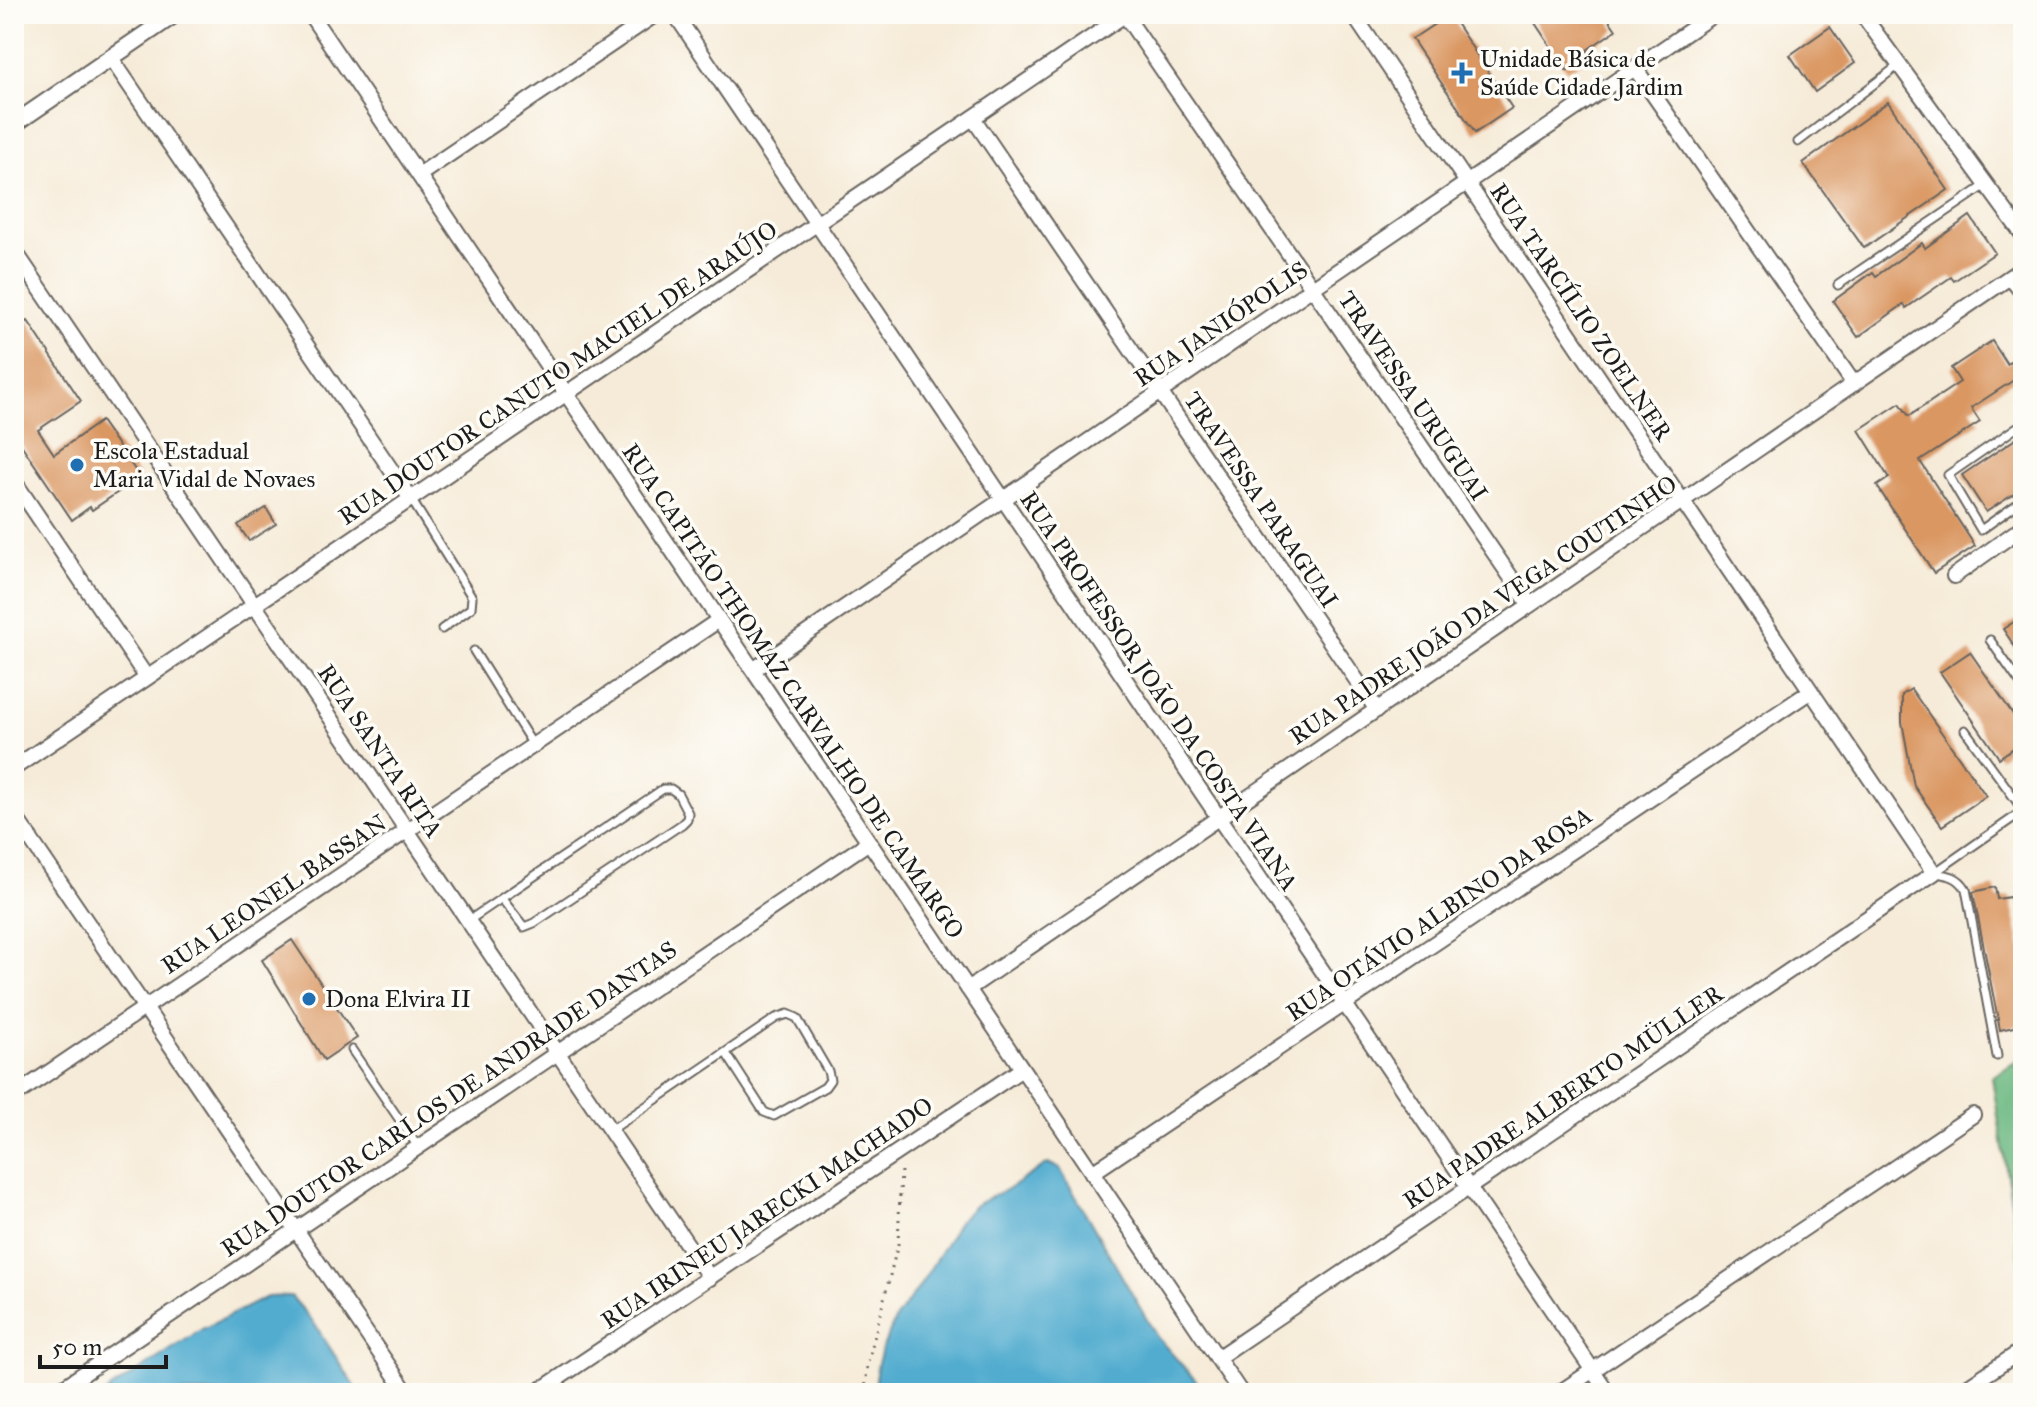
<svg xmlns="http://www.w3.org/2000/svg" width="2037" height="1407" font-family="'IM FELL Great Primer',serif">
  <style>
    .forest { fill: #6cb881; stroke: #446a4e; stroke-width: 2 }
    .water { fill: #51accf; stroke: #366476; stroke-width: 2 }
    .building { fill: #da9762 }
    .lines { fill: none; stroke-linecap: round; stroke-linejoin: round }
    .service-casing { stroke: #68645e; stroke-width: 11 }
    .minor-casing { stroke: #68645e; stroke-width: 18 }
    .tertiary-casing { stroke: #68645e; stroke-width: 20 }
    .path { stroke: #68645e; stroke-width: 3; stroke-dasharray: 2 6; stroke-linecap: butt }
    .service { stroke: #fff; stroke-width: 7 }
    .minor { stroke: #fff; stroke-width: 14 }
    .tertiary { stroke: #fff; stroke-width: 16 }
    .poi-dot { fill: #1f6fb2; stroke: #fdfcf7; stroke-width: 3 }
    .labels { text-anchor: middle; stroke-width: 7; stroke-linejoin: round; paint-order: stroke }
    .poi-label { font-size: 24px; fill: #1c1c1c; stroke: #fdfcf7; text-anchor: start }
    .street-label { font-size: 24px; fill: #1c1c1c; stroke: #fdfcf7 }
  </style>
  <rect width="100%" height="100%" fill="#fdfcf7"/>
  <filter id="ink" filterUnits="userSpaceOnUse"><feTurbulence type="fractalNoise" baseFrequency=".0125" numOctaves="2"/><feDisplacementMap in="SourceGraphic" scale="16" xChannelSelector="R" yChannelSelector="G"/><feConvolveMatrix kernelMatrix="1 2 1 2 8 2 1 2 1" color-interpolation-filters="sRGB"/></filter>
  <filter id="wash" filterUnits="userSpaceOnUse"><feTurbulence type="fractalNoise" baseFrequency=".006" numOctaves="4" result="noise"/><feDisplacementMap in="SourceGraphic" scale="32" xChannelSelector="R" yChannelSelector="G"/><feGaussianBlur stdDeviation="1.8" result="paint"/><feColorMatrix in="noise" values="0 0 0 0 0 0 0 0 0 0 0 0 0 0 0 0 0 1.4 0 .05"/><feComposite in="paint" operator="in"/></filter>
  <g filter="url(#wash)">
    <rect width="100%" height="100%" fill="#f6ebd8"/>
    <path class="forest" d="M2023,1057V1280L1992,1077Z"/>
    <path class="water" d="M1050,1164L1060,1169L1157,1337L1198,1383L1205,1393H873L877,1367L882,1349L896,1318L919,1287L960,1220L975,1205L1010,1188L1045,1165Z
      M291,1296L312,1320L359,1393H105L202,1329L267,1297Z"/>
    <g id="blocks">
      <path class="building" d="M1450,14L1512,108L1475,133L1412,39Z
        M1529,14H1605L1616,30L1587,50L1590,55L1567,71Z
        M1830,27L1855,63L1815,92L1790,55Z
        M1888,102L1948,190L1864,248L1803,163Z
        M1970,216L1995,253L1954,281L1951,277L1906,308L1904,304L1858,337L1833,301L1873,272L1876,276L1922,243L1925,248Z
        M28,321L81,401L38,430L54,454L101,421L140,477L92,510L90,507L72,520L14,434V331Z
        M1992,341L2007,364L2023,353V374L1971,408L1980,422L1920,461L1975,546L1934,573L1877,486L1889,478L1859,430L1900,403L1909,416L1960,382L1951,368Z
        M2023,434V488L1986,512L1962,475Z
        M266,508L276,524L249,541L238,525Z
        M2023,616V659L2003,629Z
        M1970,652L2023,729V766L2012,749L1999,758L1940,672Z
        M1911,689L1986,796L1942,826L1914,786L1902,722V695Z
        M1995,887L1997,899L2010,897L2023,956V1025L2000,1030L1973,892Z
        M292,940L357,1038L324,1060L262,960Z"/>
    </g>
  </g>
  <g filter="url(#ink)">
    <use href="#blocks" fill-opacity="0" stroke="#68645e" stroke-width="2"/>
    <g class="lines">
      <g class="service-casing">
        <path id="service" d="M1798,142L1899,65
          M2007,279L2023,299
          M1838,285L1986,185
          M2023,423L1948,475L1981,530L2023,500
          M411,499L472,597L471,608L442,629
          M1990,640L2023,687
          M474,651L533,745
          M1965,730L2023,810
          M1934,873C1949,875 1958,876 1966,889L1997,1056
          M1934,873L2023,811
          M468,921L663,789H671L678,794L688,813L687,819L682,824L534,923L524,927L502,899
          M352,1050L418,1147
          M611,1130L776,1018L788,1014L797,1018L828,1071L830,1080L825,1087L774,1116L764,1112L726,1053"/>
      </g>
      <g class="minor-casing">
        <path id="minor" d="M310,14L1241,1393
          M675,14L1608,1393
          M1862,14L2023,235
          M2017,14L2023,22
          M1125,15L1530,605
          M111,58L411,499
          M1635,68L1854,384
          M973,118L1377,710
          M419,175L656,14
          M14,250L710,1278
          M14,481L147,678
          M1954,576L2023,527
          M753,670L1714,14
          M14,768L1126,14
          M14,815L407,1393
          M968,989L2023,268
          M14,1096L719,620
          M1092,1173L1811,691
          M1217,1358L1934,873L1353,14
          M55,1393L869,842
          M536,1393L1022,1069
          M1559,1393L1973,1115
          M1958,1393L2018,1353"/>
      </g>
      <g class="tertiary-casing">
        <path id="tertiary" d="M14,124L175,14"/>
      </g>
      <path class="path" d="M865,1393L867,1366L898,1244L901,1169"/>
      <use href="#service" class="service"/>
      <use href="#minor" class="minor"/>
      <use href="#tertiary" class="tertiary"/>
    </g>
  </g>
  <g class="poi-dot">
    <path d="M1458 61h8v8h8v8h-8v8h-8v-8h-8v-8h8z"/>
    <circle cx="77" cy="465" r="8"/>
    <circle cx="309" cy="999" r="8"/>
  </g>
  <g class="labels">
    <g class="poi-label">
      <text x="1480" y="67">Unidade Básica de<tspan x="1480" dy="28">Saúde Cidade Jardim</tspan></text>
      <text x="93" y="459">Escola Estadual<tspan x="93" dy="28">Maria Vidal de Novaes</tspan></text>
      <text x="325" y="1007">Dona Elvira II</text>
    </g>
    <g class="street-label">
      <text transform="translate(1581 312) rotate(56)" y="8">RUA TARCÍLIO ZOELNER</text>
      <text transform="translate(1221 324) rotate(-34)" y="8">RUA JANIÓPOLIS</text>
      <text transform="translate(558 373) rotate(-34)" y="8">RUA DOUTOR CANUTO MACIEL DE ARAÚJO</text>
      <text transform="translate(1413 396) rotate(56)" y="8">TRAVESSA URUGUAI</text>
      <text transform="translate(1261 500) rotate(56)" y="8">TRAVESSA PARAGUAI</text>
      <text transform="translate(1483 610) rotate(-34)" y="8">RUA PADRE JOÃO DA VEGA COUTINHO</text>
      <text transform="translate(793 691) rotate(56)" y="8">RUA CAPITÃO THOMAZ CARVALHO DE CAMARGO</text>
      <text transform="translate(1159 691) rotate(56)" y="8">RUA PROFESSOR JOÃO DA COSTA VIANA</text>
      <text transform="translate(380 751) rotate(56)" y="8">RUA SANTA RITA</text>
      <text transform="translate(274 894) rotate(-34)" y="8">RUA LEONEL BASSAN</text>
      <text transform="translate(1439 914) rotate(-34)" y="8">RUA OTÁVIO ALBINO DA ROSA</text>
      <text transform="translate(1563 1097) rotate(-34)" y="8">RUA PADRE ALBERTO MÜLLER</text>
      <text transform="translate(449 1099) rotate(-34)" y="8">RUA DOUTOR CARLOS DE ANDRADE DANTAS</text>
      <text transform="translate(767 1213) rotate(-34)" y="8">RUA IRINEU JARECKI MACHADO</text>
    </g>
  </g>
  <rect width="2037" height="1407" fill="none" stroke="#fdfcf7" stroke-width="48"/>
  <path d="M40 1355v12h126v-12" fill="none" stroke="#1c1c1c" stroke-width="4"/>
  <text x="52" y="1355" font-size="24" fill="#1c1c1c" stroke="#fdfcf7" stroke-width="6" paint-order="stroke">50 m</text>
</svg>
